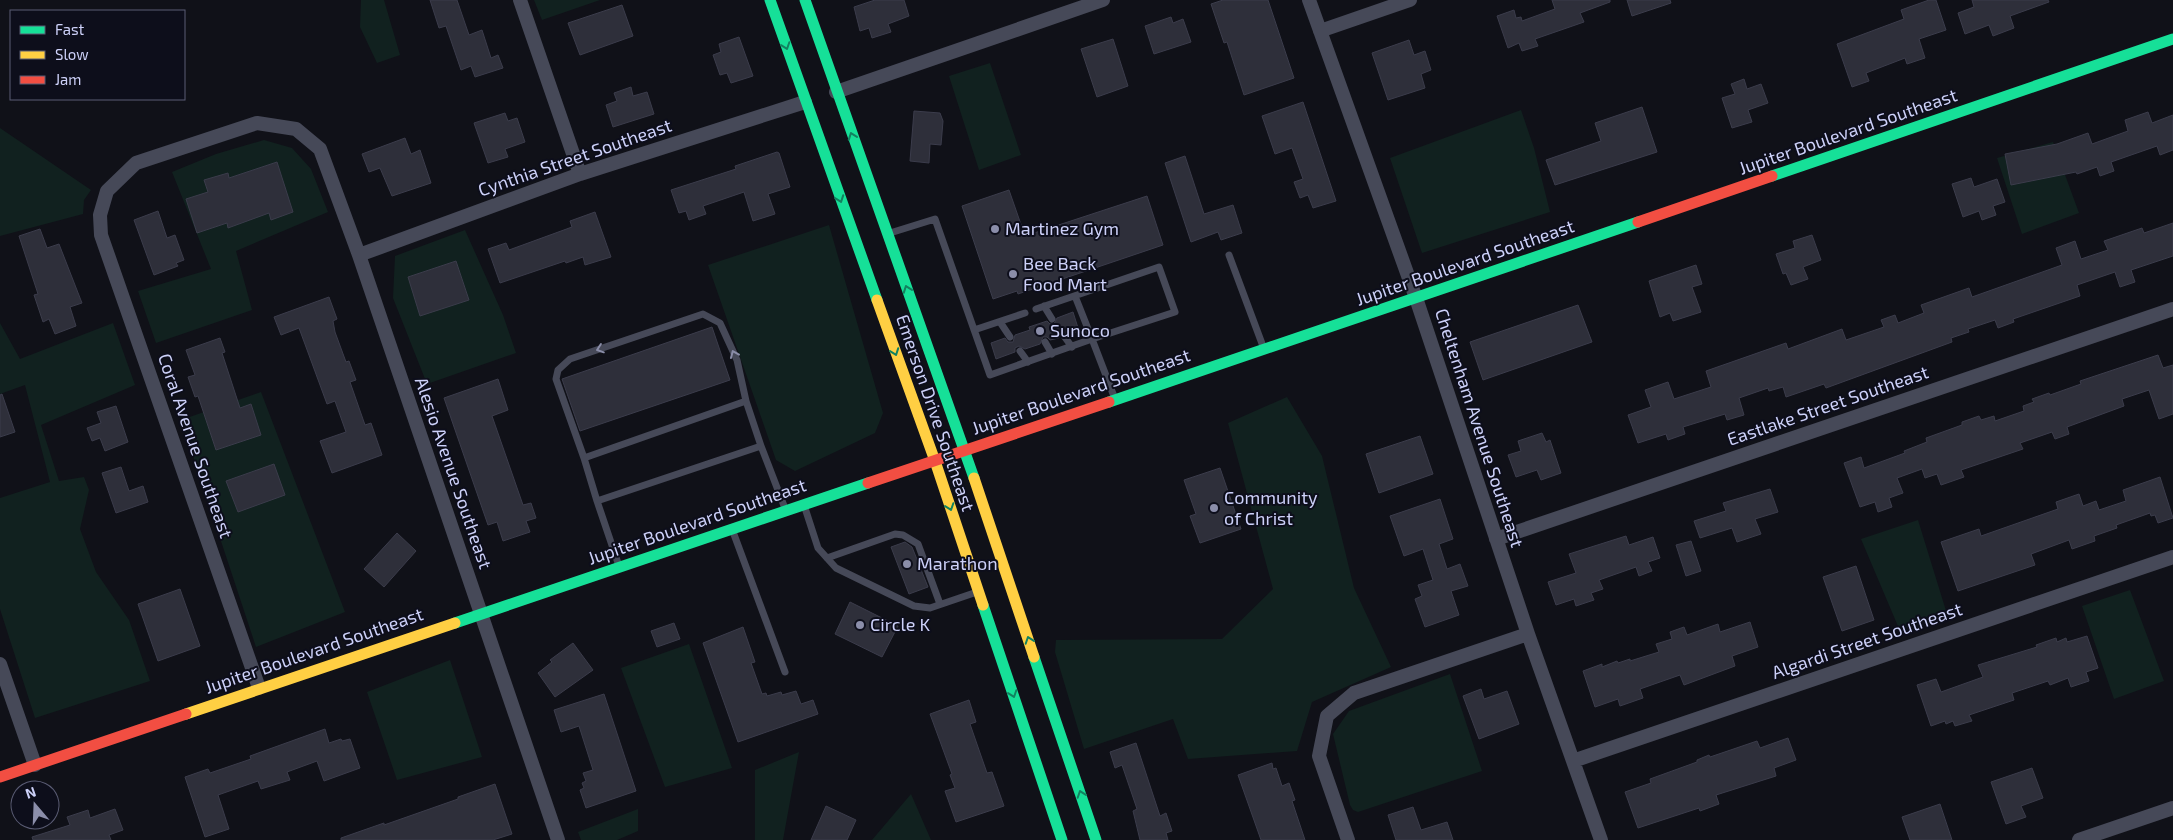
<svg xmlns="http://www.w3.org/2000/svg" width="2173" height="840" font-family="'Exo 2',sans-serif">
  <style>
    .green { fill: #11211f }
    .building { fill: #2e2f3a; stroke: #3b3c4b }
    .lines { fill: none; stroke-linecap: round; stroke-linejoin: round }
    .lane { stroke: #464958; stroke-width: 7 }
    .street { stroke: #464958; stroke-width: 14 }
    .fast { stroke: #16e098; stroke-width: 11 }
    .slow { stroke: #ffcf43; stroke-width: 11 }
    .jam { stroke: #f24e42; stroke-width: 11 }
    .oneway { stroke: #128260 }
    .oneway2 { stroke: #8a8da8 }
    .poi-dot { fill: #8b8eaa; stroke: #0d0e1b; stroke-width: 2 }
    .labels { text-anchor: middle; stroke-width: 4; stroke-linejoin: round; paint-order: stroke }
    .street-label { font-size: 18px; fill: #cdd1f9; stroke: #0d0e1b }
    .poi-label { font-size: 18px; fill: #cdd1f9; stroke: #0d0e1b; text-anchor: start }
  </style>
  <rect width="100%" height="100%" fill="#101118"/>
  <path class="green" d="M361,0H384L400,55L377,63L360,27Z
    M534,0H600L542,20Z
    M990,63L1021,155L979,170L949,76Z
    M1521,110L1534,148L1550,212L1422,253L1390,158Z
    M0,128L91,190L84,200L83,214L0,236Z
    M264,140L292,148L311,169L328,212L236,251L252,310L156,343L138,291L211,269L172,172L216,154Z
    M2053,142L2079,213L2022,234L1997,158Z
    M829,225L883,413L875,433L795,471L776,460L708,265Z
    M465,230L503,315L516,353L427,384L393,298L395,256Z
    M0,323L20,359L113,323L135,385L41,425L59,481L84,477L89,490L80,529L96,572L129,620L150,681L35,718L0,609V498L50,482L25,385L0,394Z
    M261,392L345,612L256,647L181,420Z
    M1287,397L1322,456L1354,588L1391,667L1312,702L1297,751L1188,759L1173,719L1084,749L1055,652L1056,640L1222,639L1273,589L1228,423Z
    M1918,520L1947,614L1900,631L1861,539Z
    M2130,590L2164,681L2114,699L2082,606Z
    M689,644L732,768L665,787L621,668Z
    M450,660L482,757L397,780L367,692Z
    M1450,674L1482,771L1358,812L1353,810L1350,805L1333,734L1349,711Z
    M799,752L783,840H755V770Z
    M911,794L931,840H872Z
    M638,809V831L617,840H581L578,832Z"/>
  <path class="building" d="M430,0H457L469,35L482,30L491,58L498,55L503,68L475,77L471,66L461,70L446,26L439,28Z
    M875,0H904L909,16L888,24L891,32L872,38L869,28L860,31L854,7Z
    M1223,0H1268L1294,78L1244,95L1227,42L1224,43L1211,4Z
    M1552,0H1610V2L1580,13L1584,22L1535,39L1538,46L1522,51L1519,43L1508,48L1497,16L1514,10L1516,18L1521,17L1522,21L1555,9Z
    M1627,0H1670L1671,3L1632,16Z
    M1929,0H1936L1946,30L1919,39L1925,58L1907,64L1905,58L1866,73L1869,81L1852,87L1837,44L1904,19L1901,10Z
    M1972,0H2048L2049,2L2010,16L2014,28L1993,36L1989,25L1965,34L1958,13L1974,7Z
    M622,5L633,36L580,55L568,23Z
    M1171,17L1173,23L1183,19L1191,42L1154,54L1145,26Z
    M739,37L753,76L731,83L727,73L720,75L713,55L721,52L719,44Z
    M1113,39L1128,86L1097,97L1081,49Z
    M1409,40L1414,55L1425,51L1431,70L1421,74L1425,88L1388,100L1372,53Z
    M1744,79L1747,89L1761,84L1768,103L1748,110L1752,122L1732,128L1722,98L1735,94L1731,84Z
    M631,87L633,96L647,92L654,114L613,127L606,105L617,101L614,93Z
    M1303,102L1336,201L1313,208L1308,195L1300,198L1294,182L1303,179L1292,148L1275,154L1262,116Z
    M1642,107L1657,152L1555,185L1546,160L1601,141L1595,123Z
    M914,111L940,113L943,121L941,145L930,144L929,163L910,161Z
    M2148,112L2152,123L2173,115V150L2160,155L2157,146L2111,162L2114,171L2100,176L2097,167L2077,174L2076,172L2011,185L2005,154L2057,144L2088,133L2092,144L2128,131L2125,120Z
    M505,113L508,121L517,118L525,142L505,149L508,157L488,163L474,123Z
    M405,138L411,154L420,150L431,183L392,196L380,168L369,172L362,154Z
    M777,152L779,153L790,187L768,194L775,214L753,221L744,192L703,206L706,214L689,220L686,211L679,213L671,190L736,169L735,166Z
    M1185,156L1204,214L1233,205L1242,233L1221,240L1218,232L1191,242L1165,163Z
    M277,162L293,212L271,220L269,213L228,228L227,223L197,233L186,199L208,192L204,180L228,173L229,178Z
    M1971,178L1974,187L1997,179L2005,202L1993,206L1996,215L1982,220L1979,211L1963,217L1952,184Z
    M1009,190L1025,236L1147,196L1163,245L1018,294L1017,291L993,299L962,206Z
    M158,211L167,238L175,235L184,260L176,263L178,266L154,275L134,220Z
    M595,212L611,257L585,265L583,257L566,263L565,261L500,283L488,249L506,243L509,250L572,227L570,221Z
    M2173,223V256L2131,270L2135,282L2120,287L2115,272L2077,285L2080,296L2013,319L2014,322L1998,328L1995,320L1968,329L1969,332L1951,338L1952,342L1826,388L1824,384L1786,397L1783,387L1769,391L1768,388L1739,398L1744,415L1727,420L1725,414L1683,427L1685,434L1668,440L1666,434L1638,443L1628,415L1651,407L1645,390L1668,382L1674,399L1711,387L1706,371L1786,343L1788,349L1842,329L1846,340L1884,327L1881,320L1895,315L1898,323L1924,313L1921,305L1969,288L1972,297L2062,265L2056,248L2075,241L2081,259L2108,250L2104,241L2142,228L2144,233Z
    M40,229L47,248L59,244L82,303L70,307L76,326L55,334L49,319L43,322L34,295L38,294L19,236Z
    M1812,235L1821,260L1803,267L1808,279L1791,285L1786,273L1783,274L1776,254L1795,248L1793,241Z
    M456,261L469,300L420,316L408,277Z
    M1696,265L1702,284L1692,287L1701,312L1673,321L1670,313L1660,317L1649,281Z
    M329,297L337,319L333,321L335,332L346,362L349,361L356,380L350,382L365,425L371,423L382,455L332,473L320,441L346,432L335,401L327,404L299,328L281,335L274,317Z
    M1578,305L1592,342L1483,380L1470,342Z
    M1073,312L1079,331L1069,334L1063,331L1059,333V338L1050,340L1047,337H1043L1040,344L1025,349L1019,346L1015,348V352L996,359L991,343L1005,338L1008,342H1013L1015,335L1030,330L1029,327L1047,321L1050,324H1054L1057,318Z
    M712,327L730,380L580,431L562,379Z
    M220,338L225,352L222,353L240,408L251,404L261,435L216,450L198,396L195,397L188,377L195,375L186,350Z
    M2158,355L2163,368L2173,365V414L2159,419L2149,390L2122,399L2124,406L2067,427L2069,434L2055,439L2052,432L2020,443L2023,449L1961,470L1964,477L1941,485L1937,474L1925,478L1922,469L1897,478L1903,493L1889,498L1892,507L1878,512L1875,502L1860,507L1844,463L1861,457L1864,468L1905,453L1904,451L1927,442L1926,438L1962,425V422L1979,416L1981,420L1994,416L1995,421L2024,411L2023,406L2034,402L2032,399L2049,393L2050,395L2081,384L2080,381Z
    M498,379L508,410L492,416L523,505L531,503L536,518L526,521L530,532L503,541L497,522L488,525L444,398Z
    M2,394L15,432L0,437V395Z
    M116,406L128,442L105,451L100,438L92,441L87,428L101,423L97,412Z
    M1542,433L1546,442L1550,440L1561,473L1541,480L1537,470L1516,477L1508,455L1521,451L1518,441Z
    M1420,436L1433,474L1379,493L1366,454Z
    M274,464L285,495L238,512L226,481Z
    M121,467L129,491L143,486L148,502L116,513L102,473Z
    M1220,468L1241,529L1200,543L1190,516L1196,514L1184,480Z
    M2160,477L2173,518L2158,523L2155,515L2151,516L2150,513L2116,525L2117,528L2094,536L2095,541L2072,549L2069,540L2031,554L2035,565L1958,591L1941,542L1979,529L1981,536L2058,509L2056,502L2079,494L2083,506L2096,501L2099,510L2126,501L2123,490Z
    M1770,489L1778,512L1755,519L1761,534L1737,542L1732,528L1700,538L1694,521L1726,511L1723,503Z
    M1440,499L1453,539L1439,544L1447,569L1460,564L1468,586L1451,591L1459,615L1425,627L1415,599L1422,596L1418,585L1433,580L1423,549L1404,556L1390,516Z
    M397,533L416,551L384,587L364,569Z
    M1626,536L1629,545L1653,537L1660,558L1648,562L1652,571L1639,576L1636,567L1599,580L1603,589L1591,593L1594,600L1576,606L1574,599L1556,605L1548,582L1576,573L1569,554Z
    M1691,541L1701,571L1686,576L1676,545Z
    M905,542L912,547L928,587L909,594L891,547Z
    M1856,566L1874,620L1842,631L1823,577Z
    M180,589L200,646L158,661L138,604Z
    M850,602L898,626L882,657L835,634Z
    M1750,622L1758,647L1732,656L1735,666L1684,685L1680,675L1640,689L1643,698L1620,706L1618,699L1595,707L1583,671L1602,664V667L1617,661L1618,663L1630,659V661L1659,652L1656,644L1672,639L1670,632L1684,627L1687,635L1718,624L1720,632Z
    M674,623L680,639L657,647L651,631Z
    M743,627L755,662L751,663L762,694L766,693L767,696L781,692L782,695L796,691L801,704L813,700L818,714L738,742L703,643Z
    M2087,636L2098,668L2086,672L2089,681L2071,687L2068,678L2050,685L2048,681L2012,693L2014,700L1969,715L1972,721L1955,726L1953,721L1946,724L1945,721L1931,726L1917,685L1936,679L1941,692L1983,677L1978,665L2037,647L2036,645L2056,638L2057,642L2066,638L2067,642Z
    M573,643L593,670L555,697L538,673L552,662L550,660Z
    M1481,689L1484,699L1507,691L1519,724L1479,739L1463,696Z
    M604,694L636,791L586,808L580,790L584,788L582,783L586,781L583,773L593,770L579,726L561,732L554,710Z
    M969,700L976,722L970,724L987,773L992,772L1004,806L956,822L945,791L955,788L950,775L952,774L930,714Z
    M325,729L329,743L341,739L342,741L350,739L360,768L324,781L317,761L287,772L290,780L261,789L258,781L218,795L229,829L205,837L185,777L208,769L210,773L251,759L250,756Z
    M1788,738L1796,760L1774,768L1776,776L1716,795L1719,804L1700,811L1699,808L1638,828L1625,792L1651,783L1650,779L1697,762V760L1709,755L1710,757L1757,741L1760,748Z
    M1136,743L1160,816L1166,813L1172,831L1166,833L1168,840H1140L1133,811L1137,809L1122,765L1115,768L1110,752Z
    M1272,763L1273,769L1276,768L1282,786L1289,783L1295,800L1292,801L1305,840H1261L1238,775Z
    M2032,768L2043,798L2021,806L2026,817L2006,824L1991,782Z
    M495,784L512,834L493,840H341V838L384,823V825L458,799V797Z
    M1940,804L1952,840H1910L1902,817Z
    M826,806L856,820L847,840H811Z
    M1413,807L1421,830L1447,822L1453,840H1396L1388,815Z
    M115,809L123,830L109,835L111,840H33L32,837L70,825L67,817L88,810L90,818Z"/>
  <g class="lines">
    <path class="lane" d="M890,233L935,219L990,375L1092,339L1115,399
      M1229,255L1264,349
      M1044,306L1052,319
      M1036,309C1077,295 1118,281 1159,267L1175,312L1092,339L1075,296
      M1000,322L1010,337
      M974,330L1025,313
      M1064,336L1072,347
      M1045,342L1052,354
      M1020,351L1028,362
      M584,458L556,379L558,370L570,359L703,314L720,323L737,360L746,401
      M597,501L584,458L746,401L761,446
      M804,505L818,548L836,568L914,606L930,608L977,592
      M732,529L785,672
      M827,558L895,534L903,535L918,544L940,604
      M619,566L597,501L761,446L786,511"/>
    <path class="street" d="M520,0L580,174
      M1309,0L1416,298L1528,634L1601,840
      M1320,31L1410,0
      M836,92L1103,0
      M359,255L580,174L805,102
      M1496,539L2173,309
      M0,664L35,765
      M259,688L101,235L100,215L107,191L136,163L257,123L296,129L320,149L359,255L558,840
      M1573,761L2173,557
      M1348,840L1319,756L1327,716L1354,693L1528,634
      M2079,840L2173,808"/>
    <path class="fast" d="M770,0L877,300
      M805,0L974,478
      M1772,176L2173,39
      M1109,402L1638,222
      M983,605L1062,840
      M455,623L868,483
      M1034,657L1096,840"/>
    <path class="slow" d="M877,300L935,461L983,605
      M974,478L1034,657
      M186,714L455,623"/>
    <path class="jam" d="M1638,222L1772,176
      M868,483L1109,402
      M0,777L186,714"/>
  </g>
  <defs><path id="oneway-chevron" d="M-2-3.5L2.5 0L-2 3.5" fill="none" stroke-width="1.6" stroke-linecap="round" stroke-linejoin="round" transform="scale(1.25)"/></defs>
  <g class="oneway">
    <use href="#oneway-chevron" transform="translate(786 46) rotate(71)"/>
    <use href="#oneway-chevron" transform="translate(852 136) rotate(-110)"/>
    <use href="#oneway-chevron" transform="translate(840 199) rotate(70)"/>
    <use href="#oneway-chevron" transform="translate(907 289) rotate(-110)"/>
    <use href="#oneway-chevron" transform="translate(895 352) rotate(70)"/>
    <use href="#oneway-chevron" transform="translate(950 507) rotate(71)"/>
    <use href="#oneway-chevron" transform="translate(1029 640) rotate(-109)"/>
    <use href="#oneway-chevron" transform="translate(1013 694) rotate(71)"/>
    <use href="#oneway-chevron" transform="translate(1081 794) rotate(-109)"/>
  </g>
  <g class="oneway2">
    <use href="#oneway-chevron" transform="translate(600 349) rotate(161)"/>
    <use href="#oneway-chevron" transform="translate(734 354) rotate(-113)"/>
  </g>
  <g class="poi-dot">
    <circle cx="995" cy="229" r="5"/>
    <circle cx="1013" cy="274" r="5"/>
    <circle cx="1040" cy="331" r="5"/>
    <circle cx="1214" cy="508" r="5"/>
    <circle cx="907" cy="564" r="5"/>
    <circle cx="860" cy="625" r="5"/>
  </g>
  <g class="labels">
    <g class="street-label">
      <text transform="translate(1848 132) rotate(-19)" y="6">Jupiter Boulevard Southeast</text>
      <text transform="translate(575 158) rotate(-19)" y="6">Cynthia Street Southeast</text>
      <text transform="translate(1465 263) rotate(-19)" y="6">Jupiter Boulevard Southeast</text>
      <text transform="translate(1081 392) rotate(-19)" y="6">Jupiter Boulevard Southeast</text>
      <text transform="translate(1828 406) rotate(-19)" y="6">Eastlake Street Southeast</text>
      <text transform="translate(935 413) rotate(71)" y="6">Emerson Drive Southeast</text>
      <text transform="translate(1479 428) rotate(72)" y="6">Cheltenham Avenue Southeast</text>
      <text transform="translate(195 446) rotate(71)" y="6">Coral Avenue Southeast</text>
      <text transform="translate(453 473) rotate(71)" y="6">Alesio Avenue Southeast</text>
      <text transform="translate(697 522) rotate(-19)" y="6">Jupiter Boulevard Southeast</text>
      <text transform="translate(1867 641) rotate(-19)" y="6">Algardi Street Southeast</text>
      <text transform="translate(314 651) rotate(-19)" y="6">Jupiter Boulevard Southeast</text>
    </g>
    <g class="poi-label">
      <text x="1005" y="235">Martinez Gym</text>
      <text x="1023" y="270">Bee Back<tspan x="1023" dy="21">Food Mart</tspan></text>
      <text x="1050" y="337">Sunoco</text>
      <text x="1224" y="504">Community<tspan x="1224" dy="21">of Christ</tspan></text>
      <text x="917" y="570">Marathon</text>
      <text x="870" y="631">Circle K</text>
    </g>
  </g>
  <rect x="10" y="10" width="175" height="90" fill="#0d0e1b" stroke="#5a5c74"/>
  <rect x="20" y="26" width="25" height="8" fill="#16e098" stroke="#5a5c74"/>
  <text x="55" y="35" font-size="15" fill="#cdd1f9">Fast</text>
  <rect x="20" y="51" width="25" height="8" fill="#ffcf43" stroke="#5a5c74"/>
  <text x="55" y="60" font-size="15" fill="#cdd1f9">Slow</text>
  <rect x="20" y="76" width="25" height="8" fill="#f24e42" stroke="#5a5c74"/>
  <text x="55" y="85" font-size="15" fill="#cdd1f9">Jam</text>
  <g transform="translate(35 805) rotate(341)"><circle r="24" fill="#0d0e1b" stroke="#5a5c74"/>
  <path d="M0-4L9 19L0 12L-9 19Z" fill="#8b8eaa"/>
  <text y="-8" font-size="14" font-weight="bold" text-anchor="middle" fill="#cdd1f9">N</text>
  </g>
</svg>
